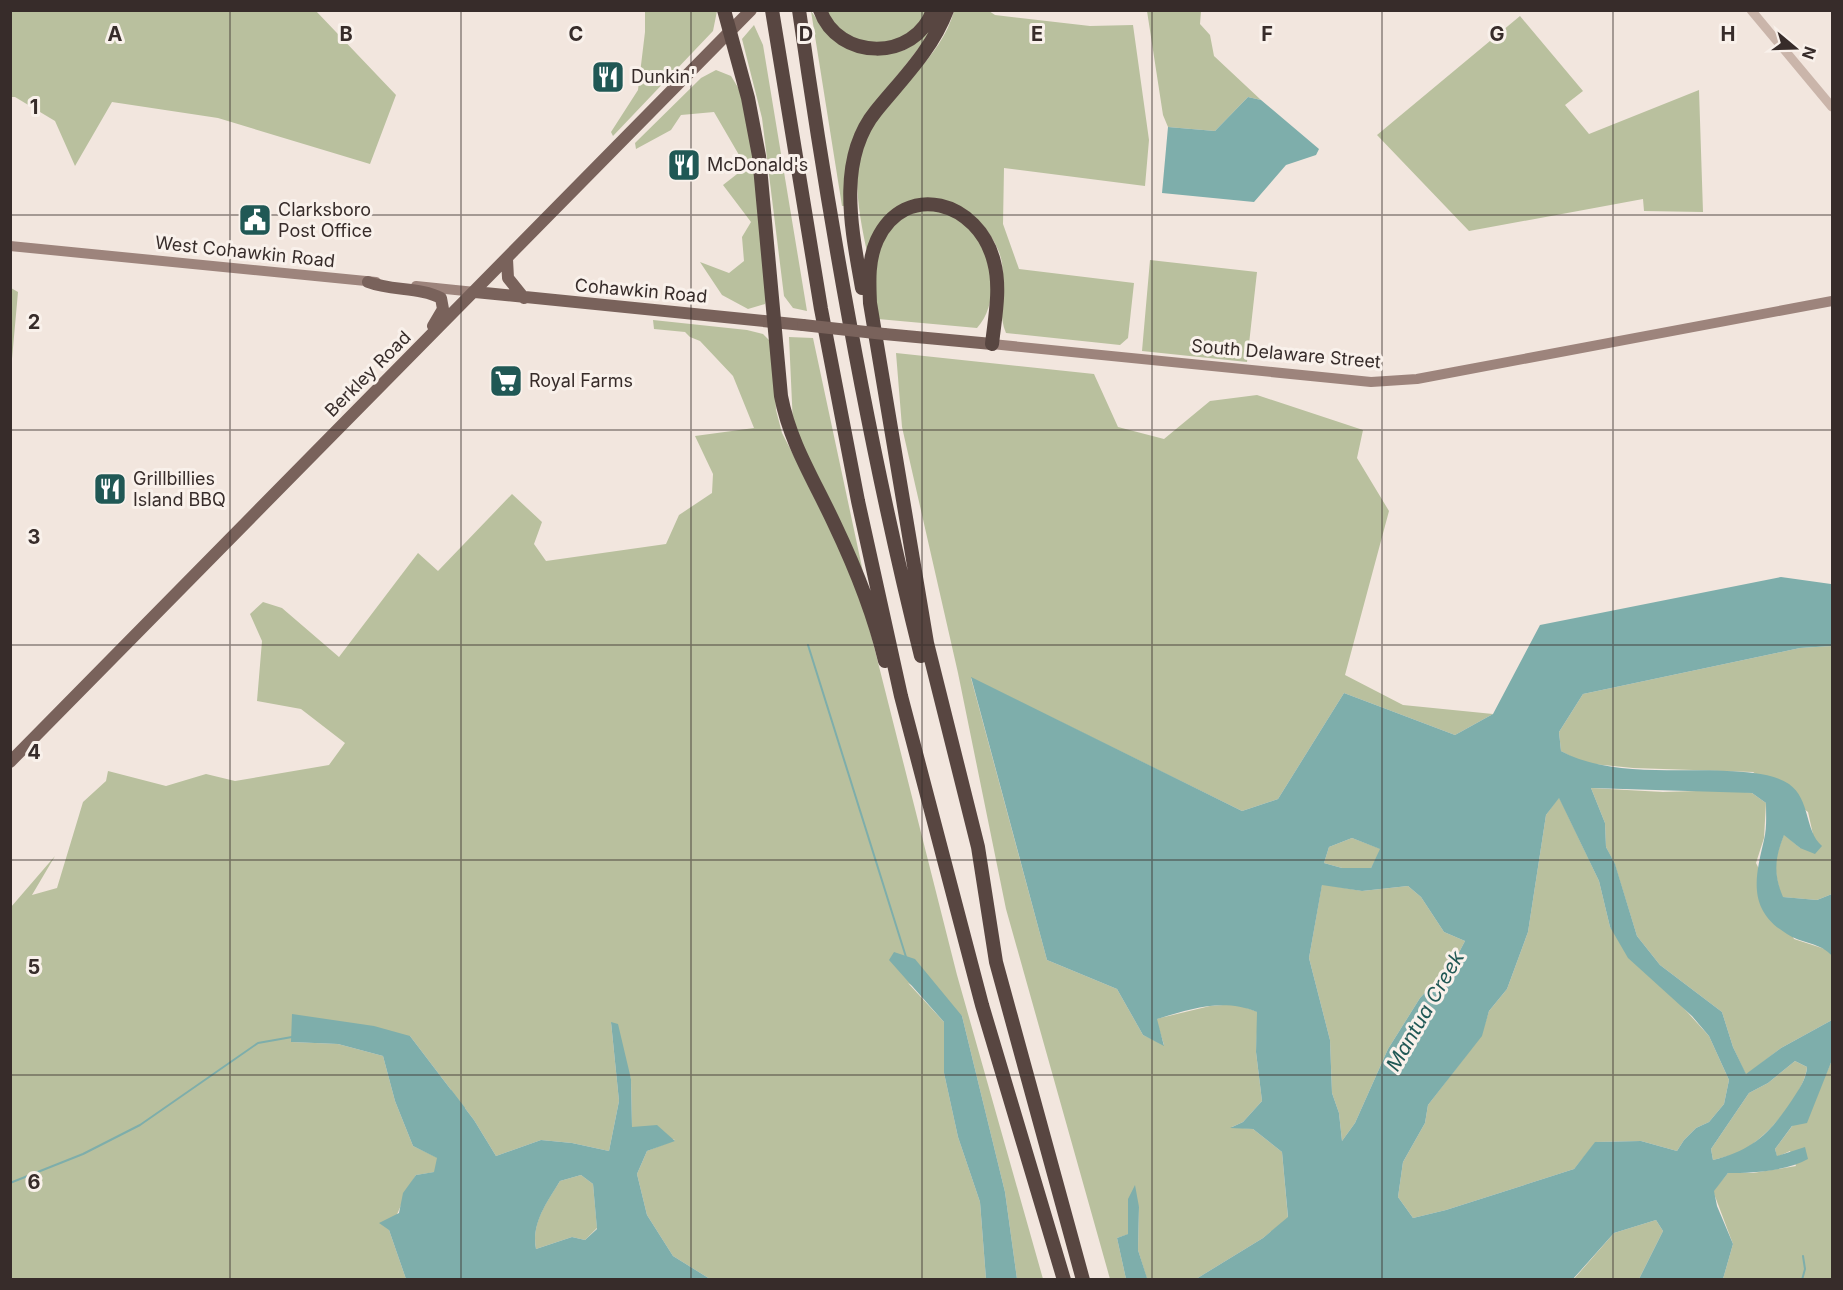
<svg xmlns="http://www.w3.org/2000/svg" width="1843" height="1290" font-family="Inter,sans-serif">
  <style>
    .green { fill: #b9c09e }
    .water { fill: #7eaeab; fill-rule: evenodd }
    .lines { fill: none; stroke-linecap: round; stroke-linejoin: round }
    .stream { stroke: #7eaeab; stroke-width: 2 }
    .tertiary { stroke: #cab5aa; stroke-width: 9 }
    .secondary { stroke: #9d847c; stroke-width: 10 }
    .primary { stroke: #79625b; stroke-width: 12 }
    .motorway { stroke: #584641; stroke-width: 14 }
    .primary-bridge { stroke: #79625b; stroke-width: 12 }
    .grid { fill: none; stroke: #372c2a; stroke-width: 1.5; stroke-opacity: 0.55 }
    .labels { text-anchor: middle; stroke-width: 6; stroke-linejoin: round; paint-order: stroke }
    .poi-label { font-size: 18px; fill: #372c2a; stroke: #f9f1eb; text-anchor: start }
    .street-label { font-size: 18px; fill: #372c2a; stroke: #f9f1eb }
    .water-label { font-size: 20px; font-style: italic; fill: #205855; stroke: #f9f1eb }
    .grid-label { font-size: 20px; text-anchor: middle; font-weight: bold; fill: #372c2a; stroke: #f9f1eb; stroke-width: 6; stroke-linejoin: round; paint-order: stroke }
  </style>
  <rect width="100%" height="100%" fill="#f2e6de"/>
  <path class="green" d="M10,11H316L396,95L370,164L218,118L112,102L75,166L55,121L15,97H11Z
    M645,11H717L713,31L613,136L611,132L638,90L645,32Z
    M811,11L825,31L848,49L880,55L905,50L937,25L866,115L847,206H842Z
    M825,11H927C918,42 873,53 846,37C838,31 831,18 825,11Z
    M954,11H989L995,15L1090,26L1133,25L1149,140L1145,186L1004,168L1003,224L1019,269L1134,283L1128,338L1120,345L1006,333C995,308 1009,277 999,252C986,219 954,192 918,203C913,204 905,205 901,209C888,219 877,239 867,252C858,209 847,156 876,118C888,102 903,88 916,73C933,53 947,36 954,11Z
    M1147,11H1201L1200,24L1210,35L1214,56L1261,100L1248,97L1215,131L1168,127L1163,115Z
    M1520,16L1583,91L1565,105L1589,134L1699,90L1703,212L1644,211L1643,199L1469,231L1377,135Z
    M754,25L763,45L807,311L793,308L784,296L762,118L742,39Z
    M716,70L731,76L742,94L756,165L768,290L765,304L748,309L722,295L700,262L729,273L744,261L742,237L751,222L723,185L746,167L714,112L681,115L671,130L636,149L635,143L701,78Z
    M934,208C942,211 954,212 961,216C994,237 1003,300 977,328L878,319C869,283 872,231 911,213C918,210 927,210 934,208Z
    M1150,260L1257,272L1247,362L1142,351Z
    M11,288L18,292L11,370Z
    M653,320L747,330L763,334L770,341L774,358L776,410L782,433L832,530L865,611L957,975L1043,1279H1017L1005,1192L962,1016L908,983L944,1022V1073L958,1137L980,1202L986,1279H710L673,1256L647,1215L637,1174L647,1151L675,1140L632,1127L631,1079L611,1022L619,1101L609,1151L572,1143L541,1140L496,1156L474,1120L410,1036L291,1042L338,1044L383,1056L395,1101L413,1146L438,1158L435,1172L416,1175C404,1193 400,1212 389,1230L406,1279L11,1280V907L55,856L32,895L57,888L83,802L106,781L108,771L166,786L206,774L235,781L329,765L345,743L301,709L257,701L262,641L250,614L263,602L282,608L339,657L418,553L438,571L512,494L542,522L534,544L546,561L666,544L679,515L712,493L713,474L695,436L754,428L733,376L700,341L690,337L685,332L654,329Z
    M789,337L813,338L863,572L793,425Z
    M896,353L1094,374L1118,427L1164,439L1210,401L1257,395L1363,430L1357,458L1389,511L1345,675L1403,705L1493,714L1455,735L1344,693L1278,799L1242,811L971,678L1047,960L1117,989L1143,1035L1164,1045L1156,1019L1210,1006L1236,1004L1258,1012L1256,1052L1262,1101L1243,1122L1232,1127L1253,1129L1282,1152L1288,1218L1263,1238L1196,1279H1147L1138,1250L1139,1207L1128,1199L1129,1234L1117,1238L1126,1279H1110L1006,909L958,673L902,427Z
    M1832,646V894L1817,900L1782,897C1773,870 1774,860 1784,834L1800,848L1814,839L1808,812L1753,772L1633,768L1583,763L1561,751L1559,732L1583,694L1800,648Z
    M1591,788L1663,792L1730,790L1752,793L1766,803L1764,838L1756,863L1794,939L1828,950L1832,956V1020L1781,1048L1746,1075L1733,1047L1722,1012L1660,965L1637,936L1615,865L1606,847L1605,823Z
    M1559,797L1599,881L1610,927L1709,1036L1729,1080L1724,1104L1709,1122L1696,1128L1684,1140L1677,1151L1641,1141L1596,1142L1574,1169L1446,1210L1413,1218L1398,1197L1403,1162L1425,1123L1428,1105L1481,1036L1489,1011L1507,989L1528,932L1546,815Z
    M1352,838L1381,849L1371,868H1342L1324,863L1329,847Z
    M1322,884L1362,891L1408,886L1421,897L1444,932L1465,941L1454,962L1420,998L1388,1049L1355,1123L1342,1141L1339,1113L1332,1093L1330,1040L1309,958Z
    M1832,1060V1279H1723L1733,1244L1713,1191L1728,1173H1753L1796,1166L1790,1151L1777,1157L1775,1149L1819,1090Z
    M1795,1061L1807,1067C1804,1095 1768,1136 1744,1150C1736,1155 1723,1157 1713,1160L1711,1149L1749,1093L1768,1083Z
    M581,1175L593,1184L597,1228L585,1240L572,1237L536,1249C531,1223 547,1202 560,1181Z
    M1656,1220L1663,1231L1639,1279L1573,1280L1614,1233Z"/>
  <path class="water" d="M1248,97L1261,100L1319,149L1316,155L1286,165L1254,202L1162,193L1168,127L1215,131Z
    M1781,577L1831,584L1832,646L1800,648L1583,694L1559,732L1561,751C1609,777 1674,768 1727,771C1747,772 1772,773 1789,784C1811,800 1804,830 1822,846L1815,854L1800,848L1784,835C1775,858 1773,873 1783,897L1817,900L1832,894V956C1822,943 1800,943 1787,934C1747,910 1755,878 1764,840C1767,828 1766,815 1766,803L1752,793L1591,788L1605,823L1606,847L1615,864L1637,936L1660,965L1722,1012L1733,1047L1746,1074L1781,1048L1832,1020V1060L1807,1123L1792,1126L1775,1149L1777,1156L1805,1147L1808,1159C1787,1171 1752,1173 1728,1173L1714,1191L1717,1206L1733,1244L1723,1279H1639L1663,1231L1656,1220L1614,1233L1573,1279H1196L1263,1238L1288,1217L1282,1152L1253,1129L1230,1128L1243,1122L1262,1101L1256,1052L1257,1012C1222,998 1192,1009 1157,1019L1164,1046L1143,1035L1117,989L1047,960L971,677L1242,811L1278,799L1344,693L1455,735L1493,714L1540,625ZM1559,798L1599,881L1610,927L1628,958L1692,1016L1709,1036L1729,1080L1724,1104L1709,1122L1696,1128L1684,1140L1677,1151L1641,1141L1595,1142L1574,1169L1446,1210L1413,1218L1398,1197L1403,1162L1425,1123L1428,1105L1482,1036L1489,1011L1507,989L1528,932L1546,815ZM1352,838L1380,849L1371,868H1342L1324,863L1329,847ZM1322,885L1362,891L1408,886L1421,897L1444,932L1465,941L1454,962L1420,998L1388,1049L1355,1123L1342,1141L1339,1113L1332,1093L1330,1040L1309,958ZM1795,1061L1807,1067C1806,1080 1799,1089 1792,1100C1770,1133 1753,1150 1713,1160L1711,1149L1749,1093L1768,1083Z
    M894,952L915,959L962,1016L1005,1192L1017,1279H986L980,1202L958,1137L944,1073V1022L889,960Z
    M292,1014L374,1026L410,1036L474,1120L496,1156L541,1140L572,1143L609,1151L619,1101L611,1022L618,1024L631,1079L632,1127L657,1125L675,1141L647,1151L637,1174L647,1215L673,1256L710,1279H406L389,1230L379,1223L399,1213L403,1193L416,1175L434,1172L437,1158L413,1146L395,1101L383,1056L338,1044L291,1042ZM581,1175L593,1184L597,1229L585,1240L572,1237L536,1249C531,1224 547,1202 560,1181Z
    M1135,1185L1139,1207L1138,1250L1147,1278L1150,1279H1126L1117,1238L1128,1234V1199Z"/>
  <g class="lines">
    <path class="stream" d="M808,645L906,957
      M451,1091L464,1108
      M10,1183L83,1154L140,1125L258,1043L292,1037
      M1802,1280L1805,1269L1803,1256"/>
    <path class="tertiary" d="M1751,10L1832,107"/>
    <path class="secondary" d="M10,246L376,282
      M416,286L475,292
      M992,344L1371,382L1417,379L1832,301"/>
    <path class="primary" d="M507,259L508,278L524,298
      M368,282C391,291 420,287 441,298L443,309L433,326
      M475,292L803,325
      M884,334L992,344
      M10,762L751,10"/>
    <path class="motorway" d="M724,10L748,98L759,156L781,396C790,443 814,480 834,523C855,567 874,614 885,661
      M772,10L821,309L858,501L901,696L982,1005L1064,1280
      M799,10C830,227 868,444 921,656
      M820,10C838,61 915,62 933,10
      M862,288C852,231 836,160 876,111C902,79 932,50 947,10
      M992,344C995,317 1001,288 994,262C979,201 905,180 877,240C868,260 869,281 870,303L927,643L978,847L996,962L1083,1280"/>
    <path class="primary-bridge" d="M803,325L884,334"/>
  </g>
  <path class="grid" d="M230,10V1280M461,10V1280M691,10V1280M922,10V1280M1152,10V1280M1382,10V1280M1613,10V1280M10,215H1832M10,430H1832M10,645H1832M10,860H1832M10,1075H1832"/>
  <defs>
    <g id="restaurant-square" transform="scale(1.725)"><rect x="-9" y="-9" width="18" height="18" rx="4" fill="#205855" stroke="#f9f1eb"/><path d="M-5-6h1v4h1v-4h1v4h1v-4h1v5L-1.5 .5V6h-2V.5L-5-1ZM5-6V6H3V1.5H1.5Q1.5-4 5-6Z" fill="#fff"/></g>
    <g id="civic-square" transform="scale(1.725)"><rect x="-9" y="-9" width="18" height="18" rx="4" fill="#205855" stroke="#f9f1eb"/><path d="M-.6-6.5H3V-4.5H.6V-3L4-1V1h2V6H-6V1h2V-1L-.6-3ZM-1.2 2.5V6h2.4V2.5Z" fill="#fff"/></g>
    <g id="supermarket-square" transform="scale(1.725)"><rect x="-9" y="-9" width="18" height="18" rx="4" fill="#205855" stroke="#f9f1eb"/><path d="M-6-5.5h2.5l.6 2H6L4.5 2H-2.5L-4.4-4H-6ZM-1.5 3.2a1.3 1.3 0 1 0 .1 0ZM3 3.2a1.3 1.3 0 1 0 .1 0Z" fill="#fff"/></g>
  </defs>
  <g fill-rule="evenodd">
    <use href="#restaurant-square" x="608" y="77"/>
    <use href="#restaurant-square" x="684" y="165"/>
    <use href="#civic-square" x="255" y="220"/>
    <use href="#supermarket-square" x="506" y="381"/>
    <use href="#restaurant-square" x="110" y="489"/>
  </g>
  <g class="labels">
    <g class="poi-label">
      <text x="631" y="83">Dunkin'</text>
      <text x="707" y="171">McDonald's</text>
      <text x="278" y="216">Clarksboro<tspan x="278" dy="21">Post Office</tspan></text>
      <text x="529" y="387">Royal Farms</text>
      <text x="133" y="485">Grillbillies<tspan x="133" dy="21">Island BBQ</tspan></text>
    </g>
    <g class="street-label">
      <text transform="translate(245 252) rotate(6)" y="6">West Cohawkin Road</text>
      <text transform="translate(641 291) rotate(5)" y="6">Cohawkin Road</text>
      <text transform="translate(1286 354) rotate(5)" y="6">South Delaware Street</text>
      <text transform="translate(368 374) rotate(-45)" y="6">Berkley Road</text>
    </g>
    <g class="water-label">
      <text transform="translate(1425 1011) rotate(-60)" y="7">Mantua Creek</text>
    </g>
  </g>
  <g class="grid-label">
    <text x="115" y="41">A</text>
    <text x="346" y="41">B</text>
    <text x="576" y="41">C</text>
    <text x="806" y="41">D</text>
    <text x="1037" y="41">E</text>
    <text x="1267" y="41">F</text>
    <text x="1497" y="41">G</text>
    <text x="1728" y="41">H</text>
    <text x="34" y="114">1</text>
    <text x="34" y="329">2</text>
    <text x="34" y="544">3</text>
    <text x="34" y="759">4</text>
    <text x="34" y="974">5</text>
    <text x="34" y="1189">6</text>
  </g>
  <rect width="1843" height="1290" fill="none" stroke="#372c2a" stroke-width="24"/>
  <g transform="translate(1795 48) rotate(109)" stroke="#f9f1eb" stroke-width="4.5" paint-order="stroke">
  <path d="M0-4.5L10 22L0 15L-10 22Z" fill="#372c2a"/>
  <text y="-9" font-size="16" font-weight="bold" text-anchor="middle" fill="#372c2a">N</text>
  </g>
</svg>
